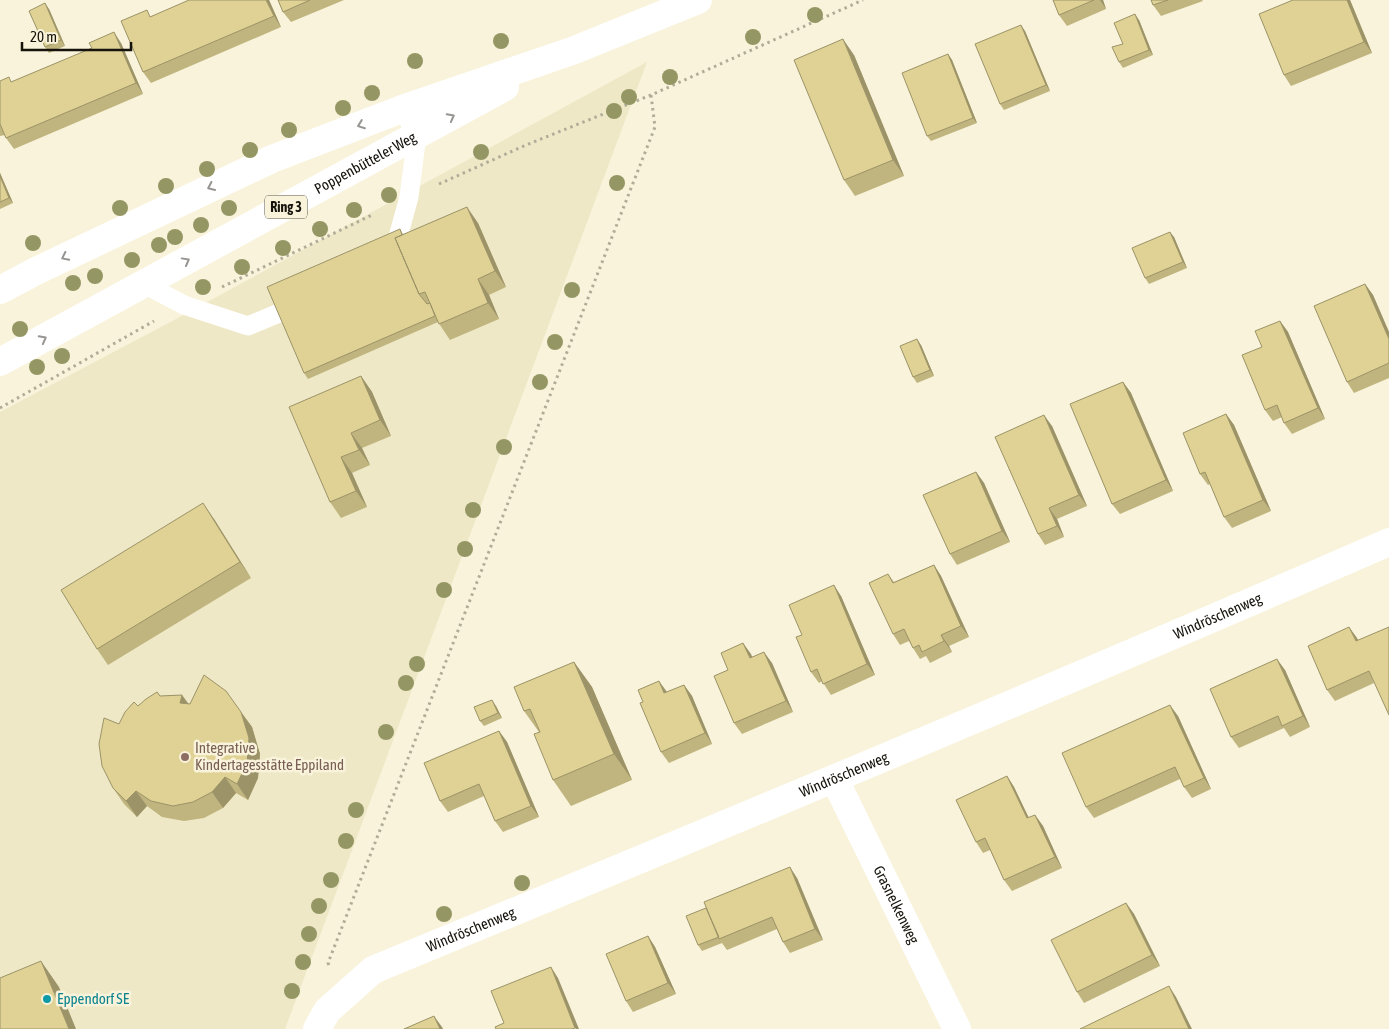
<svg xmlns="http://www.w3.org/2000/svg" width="1389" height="1029" font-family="'Asap Condensed',sans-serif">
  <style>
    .built { fill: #eee8c7 }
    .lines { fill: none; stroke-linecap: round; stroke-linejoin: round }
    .path { stroke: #b0ac98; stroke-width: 3; stroke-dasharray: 2.5 4; stroke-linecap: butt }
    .service { stroke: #fff; stroke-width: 19 }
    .minor { stroke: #fff; stroke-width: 28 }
    .primary { stroke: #fff; stroke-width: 28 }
    .tree { fill: #949764 }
    .wall { fill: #c0b57f }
    .shaded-wall { fill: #9c9368 }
    .building { fill: #dfd294; stroke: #9c9368 }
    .oneway { stroke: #969591 }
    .education-dot { fill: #8d6e63; stroke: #f8f3da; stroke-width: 2 }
    .culture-dot { fill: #0f9aa8; stroke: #f8f3da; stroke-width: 2 }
    .labels { text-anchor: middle; stroke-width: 5; stroke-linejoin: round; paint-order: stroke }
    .shield { fill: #f8f3da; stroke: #595649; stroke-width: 1 }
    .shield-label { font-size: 14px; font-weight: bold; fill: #15130b }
    .street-label { font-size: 15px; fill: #15130b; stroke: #f8f3da }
    .education-label { font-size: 15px; fill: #785e54; stroke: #f8f3da; text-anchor: start }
    .culture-label { font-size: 15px; fill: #0d838f; stroke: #f8f3da; text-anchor: start }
  </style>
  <rect width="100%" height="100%" fill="#f8f3da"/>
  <path class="built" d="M647,62L285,1029H0V412L178,318Z"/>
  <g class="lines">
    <path class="path" d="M439,184L526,145L651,95L863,0
      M222,287L374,214
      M0,408L154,321
      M329,965L328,963L655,127L651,95"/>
    <path class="service" d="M398,237L409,197L417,135L402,109
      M144,284L184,305L248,326L279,313"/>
    <g class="minor">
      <path id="s1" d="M835,780L957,1029"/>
      <path id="s2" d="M317,1029L327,1011L373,970C713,830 1052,689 1389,542"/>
    </g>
    <g class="primary">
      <path d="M0,290L36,271L272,159L402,109L572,51L698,0"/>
      <path id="s3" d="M0,362L505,87"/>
    </g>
  </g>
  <g class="tree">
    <circle cx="815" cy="15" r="8"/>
    <circle cx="753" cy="37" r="8"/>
    <circle cx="501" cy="41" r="8"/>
    <circle cx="415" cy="61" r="8"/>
    <circle cx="670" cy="77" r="8"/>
    <circle cx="372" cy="93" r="8"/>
    <circle cx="629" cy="97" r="8"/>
    <circle cx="343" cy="108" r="8"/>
    <circle cx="614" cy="111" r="8"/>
    <circle cx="289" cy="130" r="8"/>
    <circle cx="250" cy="150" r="8"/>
    <circle cx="481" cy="152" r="8"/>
    <circle cx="207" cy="169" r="8"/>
    <circle cx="617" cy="183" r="8"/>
    <circle cx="166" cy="186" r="8"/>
    <circle cx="389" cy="195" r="8"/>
    <circle cx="120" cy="208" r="8"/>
    <circle cx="229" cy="208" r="8"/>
    <circle cx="354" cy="210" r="8"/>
    <circle cx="201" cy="225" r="8"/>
    <circle cx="320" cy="229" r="8"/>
    <circle cx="175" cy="237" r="8"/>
    <circle cx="33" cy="243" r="8"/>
    <circle cx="159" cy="245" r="8"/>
    <circle cx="283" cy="248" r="8"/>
    <circle cx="132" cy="260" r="8"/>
    <circle cx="242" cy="267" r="8"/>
    <circle cx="95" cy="276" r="8"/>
    <circle cx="73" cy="283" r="8"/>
    <circle cx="203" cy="287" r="8"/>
    <circle cx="572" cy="290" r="8"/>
    <circle cx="20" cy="329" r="8"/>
    <circle cx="555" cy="342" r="8"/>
    <circle cx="62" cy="356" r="8"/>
    <circle cx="37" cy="367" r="8"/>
    <circle cx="540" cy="382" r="8"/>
    <circle cx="504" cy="447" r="8"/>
    <circle cx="473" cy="510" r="8"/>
    <circle cx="465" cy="549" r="8"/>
    <circle cx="444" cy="590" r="8"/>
    <circle cx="417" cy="664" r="8"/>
    <circle cx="406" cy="683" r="8"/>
    <circle cx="386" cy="732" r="8"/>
    <circle cx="356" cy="810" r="8"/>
    <circle cx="346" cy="841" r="8"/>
    <circle cx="331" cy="880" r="8"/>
    <circle cx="522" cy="883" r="8"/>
    <circle cx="319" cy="906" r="8"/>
    <circle cx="444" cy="914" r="8"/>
    <circle cx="309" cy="934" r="8"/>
    <circle cx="303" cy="962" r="8"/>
    <circle cx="292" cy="991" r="8"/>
  </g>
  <path class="wall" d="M269,0L281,27L151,83L143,72L151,16Z
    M278,0H344L291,22L283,12Z
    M1053,0H1103L1106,9L1067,26L1059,15Z
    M1151,0H1202L1203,1L1161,16L1153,5Z
    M1293,0H1350L1372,53L1291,86L1284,75Z
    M49,9L65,46L49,53L45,47Z
    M1139,20L1153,55L1123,68L1119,62L1123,44Z
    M1025,31L1050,91L1004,110L1000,104Z
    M121,43L143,94L14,149L6,138L5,135L0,136V81L12,82Z
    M948,54L952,60L977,123L931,141L927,136Z
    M854,55L904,176L855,196L844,180Z
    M0,173L13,203L0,209Z
    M478,223L506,287L489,295L499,319L450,340L438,322L308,379L304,373L400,229L403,234Z
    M1174,237L1187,268L1149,284L1145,278Z
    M1365,284L1373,295L1389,332V378L1354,393L1347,382Z
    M1280,321L1288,332L1325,419L1292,434L1284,423L1282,417L1273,421L1265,410Z
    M921,345L934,376L917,383L913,377Z
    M361,376L372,392L391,436L362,448L370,465L352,473L367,507L341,518L330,502Z
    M1123,382L1131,393L1173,491L1120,514L1112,504Z
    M1226,414L1234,425L1271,511L1232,528L1224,517L1210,484L1208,485L1200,474Z
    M1052,426L1087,506L1057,519L1064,537L1045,545L1038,534Z
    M976,472L984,483L1010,542L957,565L950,554Z
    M214,519L251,578L108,665L97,649Z
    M934,565L941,576L969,637L949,646L952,652L930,663L926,656L920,659L913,648L909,641L900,645L893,634L888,574L894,582Z
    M841,596L875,675L831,695L822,681L819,683L811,672L802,635Z
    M1349,627L1358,640L1374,683L1335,701L1327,690Z
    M743,643L752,657L772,663L793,712L742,734L734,723L728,670Z
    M574,662L592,687L632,780L571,806L553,780L539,732L524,711Z
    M1285,670L1310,727L1290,737L1284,728L1239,748L1231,737Z
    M684,685L692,696L712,744L669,763L661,752L667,692Z
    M157,692L160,696L182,695L188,704L241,712L252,727L260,754L258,778L248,800L236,793L223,808L204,818L184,821L162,817L147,806L137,817L124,804L113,788L119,724L138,706Z
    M496,706L502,718L484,726L480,721Z
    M1178,716L1211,789L1192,798L1184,787L1180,779L1094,818L1086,807Z
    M499,731L507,742L539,817L503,832L495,821L484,796L448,812L440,801Z
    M1007,776L1014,787L1029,818L1035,815L1043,826L1062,868L1012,891L1004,880L990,850L983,853L976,842Z
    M797,878L823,940L790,953L783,942L777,929L727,950L722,943L702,951L698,945Z
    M1126,903L1134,914L1160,966L1084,1003L1077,992Z
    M648,936L655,947L676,994L633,1012L626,1001Z"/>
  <path class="shaded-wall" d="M266,0H269L281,27L274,16Z
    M1100,0H1103L1106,9Z
    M1347,0H1350L1372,53L1364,42Z
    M45,3L49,9L65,46L61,40Z
    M1135,14L1139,20L1153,55L1149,50Z
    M1021,25L1025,31L1050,91L1046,85Z
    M114,32L121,43L143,94L136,83Z
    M843,39L854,55L904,176L893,160Z
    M948,54L952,60L977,123L973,118Z
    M0,173L13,203L9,198L0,176Z
    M467,207L478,223L506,287L495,271Z
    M1170,232L1174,237L1187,268L1183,262Z
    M478,279L489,295L499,319L488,303Z
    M1365,284L1373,295L1389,332V339Z
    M1280,321L1288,332L1325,419L1318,408Z
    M917,339L921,345L934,376L930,370Z
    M361,376L372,392L391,436L380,420Z
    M1123,382L1131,393L1173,491L1166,480Z
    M1226,414L1234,425L1271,511L1263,500Z
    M1044,415L1052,426L1087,506L1079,495Z
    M351,433L362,448L370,465L359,450Z
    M341,457L352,473L367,507L356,491Z
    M976,472L984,483L1010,542L1002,531Z
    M203,503L214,519L251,578L240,562Z
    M1049,508L1057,519L1064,537L1057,526Z
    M934,565L941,576L969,637L961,626Z
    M834,585L841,596L875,675L867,664Z
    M1349,627L1357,638L1364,652L1356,641Z
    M941,635L949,646L952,652L944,641Z
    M743,643L751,654L757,669L750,658Z
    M764,652L772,663L793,712L786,701Z
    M1277,659L1285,670L1310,727L1303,716Z
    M574,662L592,687L632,780L614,754Z
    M659,681L667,692L664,693Z
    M684,685L692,696L712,744L705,733Z
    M182,695L193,710L180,703Z
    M492,700L496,706L502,718L498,713Z
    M1170,705L1178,716L1211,789L1204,778Z
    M241,712L252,727L260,754L258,778L248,800L237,784Z
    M499,731L507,742L539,817L531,806Z
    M1007,776L1014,787L1034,829L1027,818Z
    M225,777L236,793L223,808L212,792Z
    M136,791L147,806L137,817L126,801Z
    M1035,815L1043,826L1062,868L1055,857Z
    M790,867L797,878L823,940L815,929Z
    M1126,903L1134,914L1160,966L1152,955Z
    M648,936L655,947L676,994L668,983Z
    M41,961L59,987L76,1029H69Z
    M551,967L558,978L579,1029H576L575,1028Z
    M1169,986L1176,997L1192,1029H1189Z
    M434,1016L442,1027L443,1029H440Z"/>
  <path class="building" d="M189,0H266L274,16L143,72L121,21L147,10L150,17Z
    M278,0H310L283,12Z
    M1053,0H1094L1059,15Z
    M1151,0H1168L1153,5Z
    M1293,0H1347L1364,42L1284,75L1259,14Z
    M45,3L61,40L45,47L29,11Z
    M1135,14L1149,50L1119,62L1112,47L1123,44L1114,23Z
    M1021,25L1046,85L1000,104L975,44Z
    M114,32L136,83L6,138L0,124V81L9,77L11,82L92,48L89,43Z
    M843,39L893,160L844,180L794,60Z
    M948,54L973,118L927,136L902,73Z
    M0,176L9,198L0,202Z
    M467,207L495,271L478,279L488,303L439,324L425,292L419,294L395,238Z
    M400,229L402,235L395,238L419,294L427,304L430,303L435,316L304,373L267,287Z
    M1170,232L1183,262L1145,278L1132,248Z
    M1365,284L1389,339V363L1347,382L1314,306Z
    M1280,321L1318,408L1284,423L1277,405L1265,410L1242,355L1262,347L1255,331Z
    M917,339L930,370L913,377L900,346Z
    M361,376L380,420L351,433L359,450L341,457L356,491L330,502L289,407Z
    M1123,382L1166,480L1112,504L1070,404Z
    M1226,414L1263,500L1224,517L1205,472L1200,474L1183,433Z
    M1044,415L1079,495L1049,508L1057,526L1038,534L995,437Z
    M976,472L1002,531L950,554L923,495Z
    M203,503L240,562L97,649L61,590Z
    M934,565L961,626L941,635L944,641L922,652L919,645L913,648L904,629L893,634L869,583L888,574L893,583Z
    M834,585L867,664L823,684L817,669L811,672L796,637L802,635L789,605Z
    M1349,627L1356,641L1389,627V715L1369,671L1327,690L1308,646Z
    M743,643L750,658L764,652L786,701L734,723L714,676L728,670L721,653Z
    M1277,659L1303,716L1282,726L1278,716L1231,737L1210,689Z
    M574,662L614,754L553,780L534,734L540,732L530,709L524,711L514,687Z
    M204,675L226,691L241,712L249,738L247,763L237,784L225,777L212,792L193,802L173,806L151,801L136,791L126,801L113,788L102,766L99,744L104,718L119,724L125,712L134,702L138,706L146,699L157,692L160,696L182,695L180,703L190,704Z
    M659,681L664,693L684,685L705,733L661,752L640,703L643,702L638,690Z
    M492,700L498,713L480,721L474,707Z
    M1170,705L1204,778L1184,787L1175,767L1086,807L1062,753Z
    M499,731L531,806L495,821L479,784L440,801L424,763Z
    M1007,776L1027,818L1035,815L1055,857L1004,880L985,838L976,842L956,800Z
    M790,867L815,929L783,942L772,917L719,939L704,902Z
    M1126,903L1152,955L1077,992L1051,940Z
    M706,908L719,937L698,945L686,916Z
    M648,936L668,983L626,1001L606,954Z
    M41,961L69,1029H0V978Z
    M551,967L575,1028L572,1029H496L495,1027L504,1023L491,991Z
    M1169,986L1189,1029H1080Z
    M434,1016L440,1029H404Z"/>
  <defs><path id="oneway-chevron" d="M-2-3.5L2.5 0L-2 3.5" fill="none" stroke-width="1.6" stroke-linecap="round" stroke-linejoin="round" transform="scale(1.25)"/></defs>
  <g class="oneway">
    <use href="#oneway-chevron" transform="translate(451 117) rotate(-28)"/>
    <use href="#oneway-chevron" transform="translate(361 125) rotate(159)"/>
    <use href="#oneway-chevron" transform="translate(211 187) rotate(155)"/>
    <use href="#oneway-chevron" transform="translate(65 257) rotate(154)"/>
    <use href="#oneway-chevron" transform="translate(186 261) rotate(-29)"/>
    <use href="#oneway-chevron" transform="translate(43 339) rotate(-28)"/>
  </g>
  <circle class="education-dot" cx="185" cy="757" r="5"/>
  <circle class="culture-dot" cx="47" cy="999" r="5"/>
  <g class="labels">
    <rect class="shield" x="265" y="195.5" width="42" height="23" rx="4"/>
    <g class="shield-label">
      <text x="286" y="212">Ring 3</text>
    </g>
    <g class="street-label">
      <text dy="5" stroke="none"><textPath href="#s3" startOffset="416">Poppenbütteler Weg</textPath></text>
      <text dy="5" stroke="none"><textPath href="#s2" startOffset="998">Windröschenweg</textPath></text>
      <text dy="5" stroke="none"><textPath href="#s2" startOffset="592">Windröschenweg</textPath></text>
      <text dy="5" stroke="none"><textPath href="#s1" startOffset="139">Grasnelkenweg</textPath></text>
      <text dy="5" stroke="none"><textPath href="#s2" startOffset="188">Windröschenweg</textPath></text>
    </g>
    <g class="education-label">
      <text x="195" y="753">Integrative<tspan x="195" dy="17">Kindertagesstätte Eppiland</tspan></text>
    </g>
    <g class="culture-label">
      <text x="57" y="1004">Eppendorf SE</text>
    </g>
  </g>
  <path d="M22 42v8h109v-8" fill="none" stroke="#15130b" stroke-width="2.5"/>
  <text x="30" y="42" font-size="15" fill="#15130b" stroke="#f8f3da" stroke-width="4" paint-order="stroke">20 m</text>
</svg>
